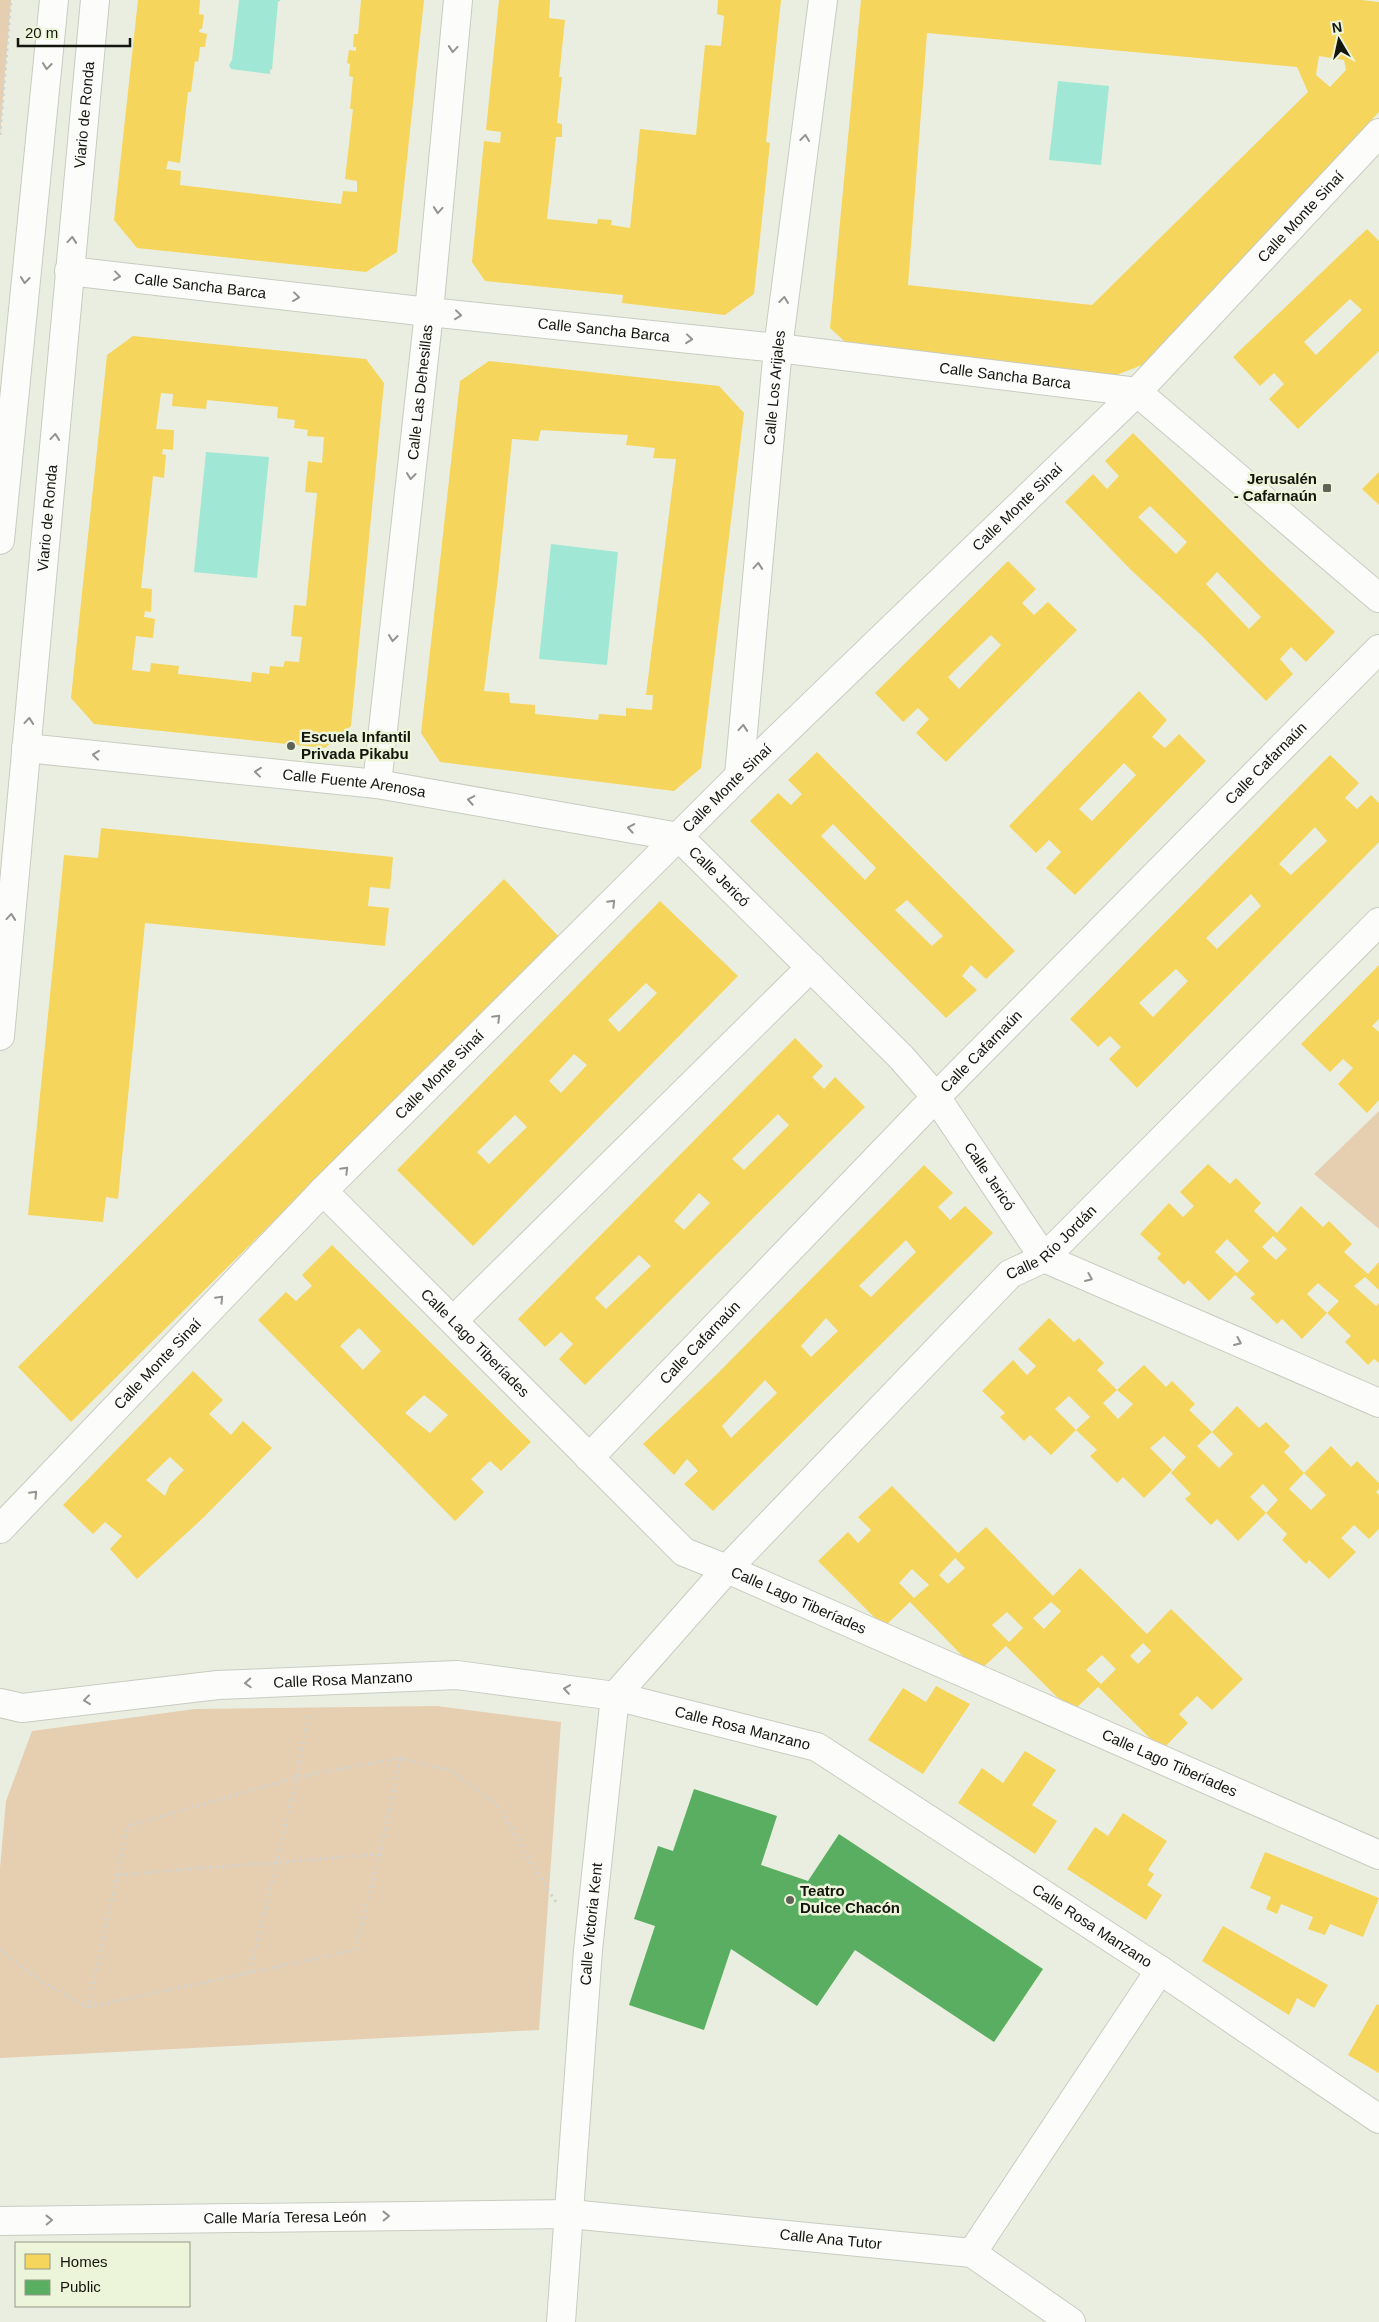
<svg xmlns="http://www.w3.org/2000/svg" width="1379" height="2322" font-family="Helvetica,sans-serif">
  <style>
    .green { fill: #e6ceb1 }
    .water { fill: #a0e8d5 }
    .homes { fill: #f6d55c; fill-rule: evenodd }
    .public { fill: #5aae61 }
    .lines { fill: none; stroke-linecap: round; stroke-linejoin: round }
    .minor-casing { stroke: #c8ccc1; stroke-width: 30 }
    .major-casing { stroke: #c8ccc1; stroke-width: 30 }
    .path { stroke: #d2d4cf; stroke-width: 3; stroke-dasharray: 2.5 4; stroke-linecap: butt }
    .minor { stroke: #fcfcfa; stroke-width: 28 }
    .major { stroke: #fcfcfa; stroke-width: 28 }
    .oneway { stroke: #93948f }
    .poi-dot { fill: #5e6257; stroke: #ecf4da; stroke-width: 2 }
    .labels { text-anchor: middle; stroke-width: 5; stroke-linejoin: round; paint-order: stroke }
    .street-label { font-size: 15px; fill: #13160d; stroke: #ecf4da }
    .poi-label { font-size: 15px; font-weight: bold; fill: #13160d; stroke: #ecf4da; text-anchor: start }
  </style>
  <rect width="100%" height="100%" fill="#eaeee0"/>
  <path class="green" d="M0,0H11L0,135Z
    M1379,1111V1229L1314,1174Z
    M437,1706L561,1722L539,2030L0,2058V1868L6,1801L32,1731L195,1709Z"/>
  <path class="water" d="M239,0H281L278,2L272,70L270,69V74L231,69L229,65L232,60Z
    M1058,81L1109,86L1101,165L1049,160Z
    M206,452L269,457L257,578L194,572Z
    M551,544L618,552L607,665L539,659Z"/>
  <path class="homes" d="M138,0H200L199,14L204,15L202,29H200L199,32L207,34L205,47H200L198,62L195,61L191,92H188L180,163L168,161L166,169L181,171L180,185L341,204L343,191L357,192V181L345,179L353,109H350L353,77L349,76L350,64L347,63L349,50L356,51V47H353L354,34H358L361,0H424L397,252L366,272L137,248L114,220Z
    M499,0H550L549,18L565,20L559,77H562L557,123L562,124V137H556L547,219L597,224L598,219L612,220L611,225L630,228L640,129L696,135L705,45L721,46L724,16L717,14L718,0H781L766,142L770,143L754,294L725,315L622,303L623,295L485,281L472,262L484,141L500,143L501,132L486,130Z
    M861,0H1361L1379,2V112L1142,365L1096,383L853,349L830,328ZM927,33L1297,67L1308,92L1092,305L908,285ZM1319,56L1344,60L1346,70L1330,87L1316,75Z
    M1367,229L1379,241V351L1298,429L1269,399L1284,384L1274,373L1260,386L1233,357ZM1350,299L1362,310L1316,355L1304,342Z
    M133,336L366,359L384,383L351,726L325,748L94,724L71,698L107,355ZM161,393L173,394L172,406L206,409L207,400L278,407L277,418L295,420L294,428L308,430L307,436L324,437L322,463L308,461L305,492L317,493L306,606L294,605L291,636L302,637L299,662L285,661L283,667L270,666L269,674L252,672L251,682L178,674L179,666L151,663L150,672L132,670L136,636L153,638L155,619L144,617L145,611L151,612L152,589L141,588L153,476L164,478L166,455L162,454L163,449L173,450L174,430L156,429Z
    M489,361L719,386L744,413L701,768L674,791L440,762L421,733L460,381ZM541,430L628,435L626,445L655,448L653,458L676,459L646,695H653L652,710L626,708V716L599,714L598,720L535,714V705L510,703L509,693L484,691L498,578L512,439L538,441Z
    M1133,433L1267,567L1335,632L1306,662L1291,647L1280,659L1293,674L1266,701L1201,635L1131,570L1065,502L1093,474L1107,489L1119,476L1105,461ZM1150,506L1187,542L1176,554L1138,517ZM1217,572L1261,617L1249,629L1206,584Z
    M1379,472V505L1362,489Z
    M1008,561L1036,589L1022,603L1034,615L1048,602L1077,630L946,762L916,733L929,719L918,708L903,722L875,693ZM991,635L1001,645L959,689L948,677Z
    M1139,691L1167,720L1152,737L1165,748L1179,734L1206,761L1075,895L1046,868L1061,852L1049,840L1036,853L1009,826ZM1124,763L1136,775L1092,821L1079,809Z
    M817,752L1015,951L986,979L971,965L962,976L977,990L946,1018L750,821L778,793L791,805L802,794L788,780ZM833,824L876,868L865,880L821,836ZM907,900L943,936L932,946L895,910Z
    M1330,755L1359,783L1345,798L1357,809L1371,795L1379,803V842L1137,1088L1109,1059L1121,1047L1110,1036L1098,1047L1070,1019ZM1315,827L1327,841L1291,875L1279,864ZM1251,894L1261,906L1217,949L1206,938ZM1176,969L1188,981L1153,1017L1139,1003Z
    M101,828L393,857L390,889L370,887L368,906L389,908L385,946L145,923L118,1199L106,1197L103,1222L28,1215L64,855L98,858Z
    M504,879L560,938L71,1422L18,1367Z
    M660,901L738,976L473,1246L397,1170ZM646,983L657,993L619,1032L608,1020ZM574,1054L587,1065L561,1093L549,1081ZM515,1115L527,1127L489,1164L477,1152Z
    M1379,965V1019L1372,1026L1379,1032V1100L1367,1113L1338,1084L1353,1068L1343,1059L1330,1072L1301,1044Z
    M795,1038L823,1066L812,1077L824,1089L835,1077L865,1107L585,1385L559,1359L573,1344L561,1332L545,1347L518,1319ZM778,1114L789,1125L744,1170L732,1159ZM699,1193L710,1203L684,1230L674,1221ZM639,1255L651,1266L606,1309L595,1298Z
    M1208,1164L1230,1184L1236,1178L1261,1203L1254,1211L1277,1233L1301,1206L1323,1227L1329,1221L1352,1244L1344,1252L1368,1274L1379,1262V1290L1365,1277L1354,1286L1376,1306L1379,1303V1363L1374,1359L1368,1365L1345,1342L1351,1336L1327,1313L1339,1301L1318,1283L1307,1294L1327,1313L1302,1339L1282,1319L1277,1324L1250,1298L1255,1294L1235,1275L1209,1301L1188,1280L1184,1285L1157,1258L1161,1254L1140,1234L1169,1203L1183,1217L1194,1206L1180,1192ZM1273,1236L1287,1249L1276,1260L1262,1247ZM1227,1239L1249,1261L1237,1273L1215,1252Z
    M924,1165L953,1193L938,1207L950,1220L965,1206L993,1233L713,1511L684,1484L698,1471L687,1459L674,1475L643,1444L716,1375ZM906,1240L916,1252L871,1297L859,1286ZM826,1318L838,1331L811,1357L801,1346ZM765,1380L777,1393L731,1438L722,1426Z
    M332,1245L531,1442L501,1471L490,1461L471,1479L484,1492L455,1521L258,1320L286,1292L296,1301L312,1286L302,1275ZM359,1328L381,1351L363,1370L340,1346ZM424,1395L448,1415L430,1433L405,1413Z
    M1049,1318L1074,1342L1079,1338L1104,1363L1097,1370L1117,1390L1103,1403L1118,1419L1133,1404L1117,1390L1144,1365L1166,1387L1172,1381L1195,1404L1189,1410L1212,1432L1197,1446L1219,1468L1233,1454L1212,1432L1237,1406L1259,1428L1266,1422L1290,1446L1284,1452L1304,1473L1289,1489L1311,1510L1326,1495L1304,1473L1331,1446L1351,1467L1357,1461L1379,1483V1489L1376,1492L1379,1495V1529L1369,1539L1354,1525L1341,1538L1356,1552L1329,1579L1309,1560L1306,1564L1282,1540L1287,1534L1266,1513L1238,1541L1217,1519L1211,1525L1185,1499L1191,1494L1171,1473L1186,1457L1164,1436L1150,1448L1172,1470L1144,1498L1123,1477L1117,1483L1090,1456L1097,1450L1076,1430L1090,1417L1069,1396L1055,1409L1076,1430L1051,1455L1030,1435L1024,1441L1000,1417L1005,1413L982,1391L1013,1360L1027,1375L1036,1366L1018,1349ZM1263,1484L1278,1500L1266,1513L1250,1497Z
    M193,1371L223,1400L209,1414L231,1435L243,1421L272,1448L204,1517L137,1579L110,1549L122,1536L105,1522L93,1534L63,1505ZM170,1457L184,1470L170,1484L165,1496L146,1480Z
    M892,1486L958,1553L986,1527L1053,1596L1080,1568L1147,1634L1171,1609L1243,1679L1212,1710L1197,1696L1179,1714L1188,1723L1162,1750L1098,1687L1072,1712L1006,1646L978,1672L910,1602L884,1627L818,1561L848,1532L858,1543L871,1530L858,1517ZM955,1558L965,1568L948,1584L939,1575ZM912,1569L929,1585L914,1598L899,1583ZM1051,1602L1061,1611L1044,1629L1033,1618ZM1007,1612L1023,1628L1009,1642L992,1625ZM1143,1643L1151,1651L1138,1664L1130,1656ZM1102,1655L1116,1669L1101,1684L1086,1670Z
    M936,1686L970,1704L923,1774L868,1740L903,1688L926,1702Z
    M1025,1751L1056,1770L1032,1805L1057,1821L1035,1854L958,1803L982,1768L1003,1783Z
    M1123,1813L1167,1841L1148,1870L1154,1874L1147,1885L1162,1895L1146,1920L1067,1869L1095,1827L1108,1836Z
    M1265,1852L1379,1898L1363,1937L1330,1924L1325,1935L1308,1929L1313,1917L1281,1904L1277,1914L1266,1909L1271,1897L1250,1888Z
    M1223,1926L1328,1985L1314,2008L1297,1998L1289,2015L1202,1961Z
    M1377,2004L1379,2005V2073L1348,2055Z"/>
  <path class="public" d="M694,1789L777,1816L761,1865L808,1881L839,1834L1043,1969L994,2042L855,1950L817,2006L731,1949L704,2030L629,2005L655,1926L634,1919L658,1846L673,1851Z"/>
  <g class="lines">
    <g class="minor-casing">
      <g id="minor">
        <path id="s1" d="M69,271L429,312L778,348L1137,392"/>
        <path d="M1137,392L1379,598"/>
        <path id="s2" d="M26,748L377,784L679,837L901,1057L936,1097L1044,1258L1379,1403"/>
        <path id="s3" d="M739,776L778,348L823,0"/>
        <path id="s4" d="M377,784L429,312L458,0"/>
        <path id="s5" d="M323,1191L684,1552L727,1569L1379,1855"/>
        <path d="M453,1321L811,967"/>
        <path id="s6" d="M589,1458L936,1097L1379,649"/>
        <path id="s7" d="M0,1529L323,1191L739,776L1137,392L1379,133"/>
        <path id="s8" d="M0,1703L22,1708L218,1685L457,1675L615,1696L817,1747L1160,1970L1379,2119"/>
        <path id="s9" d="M0,2221L570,2214L972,2253L1071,2322"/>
        <path d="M972,2253L1160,1970"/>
        <path id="s10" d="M561,2322L588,1950L615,1696L727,1569L1010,1274L1044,1258L1379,922"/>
      </g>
    </g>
    <g class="major-casing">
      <g id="major">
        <path d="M0,540L54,0"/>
        <path id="s11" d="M0,1036L95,0"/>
      </g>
    </g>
    <path class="path" d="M0,135L11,0
      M400,1758L380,1854L355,1950L88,2007L128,1826L297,1777Z
      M400,1758L452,1771L500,1808L536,1871L558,1905
      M118,1875L380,1854
      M0,1949C25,1972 57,1992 88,2007
      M250,1972L297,1777L308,1714"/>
    <use href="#minor" class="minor"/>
    <use href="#major" class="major"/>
  </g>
  <defs><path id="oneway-chevron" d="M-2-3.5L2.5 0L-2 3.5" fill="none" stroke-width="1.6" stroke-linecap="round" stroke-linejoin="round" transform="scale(1.25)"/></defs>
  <g class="oneway">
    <use href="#oneway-chevron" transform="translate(453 49) rotate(95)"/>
    <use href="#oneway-chevron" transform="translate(47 66) rotate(96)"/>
    <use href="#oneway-chevron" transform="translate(805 138) rotate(-83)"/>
    <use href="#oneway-chevron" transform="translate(438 210) rotate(95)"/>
    <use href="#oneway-chevron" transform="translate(72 240) rotate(-85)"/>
    <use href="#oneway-chevron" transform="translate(117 276) rotate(7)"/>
    <use href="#oneway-chevron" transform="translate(25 280) rotate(96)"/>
    <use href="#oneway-chevron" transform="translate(296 297) rotate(7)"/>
    <use href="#oneway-chevron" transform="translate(784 300) rotate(-83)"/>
    <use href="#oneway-chevron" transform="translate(458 315) rotate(6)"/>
    <use href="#oneway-chevron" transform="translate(689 339) rotate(6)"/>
    <use href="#oneway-chevron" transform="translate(55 437) rotate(-85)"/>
    <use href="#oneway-chevron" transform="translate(411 476) rotate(96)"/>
    <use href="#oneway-chevron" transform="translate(758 566) rotate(-85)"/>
    <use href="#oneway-chevron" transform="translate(393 638) rotate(96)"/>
    <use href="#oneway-chevron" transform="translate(29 721) rotate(-85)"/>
    <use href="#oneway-chevron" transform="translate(743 728) rotate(-85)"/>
    <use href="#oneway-chevron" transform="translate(96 755) rotate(-174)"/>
    <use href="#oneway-chevron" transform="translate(258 772) rotate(-174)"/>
    <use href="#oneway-chevron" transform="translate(471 800) rotate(-170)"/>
    <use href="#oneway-chevron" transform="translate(631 828) rotate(-170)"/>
    <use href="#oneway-chevron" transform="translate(612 903) rotate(-45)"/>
    <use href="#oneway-chevron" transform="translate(11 917) rotate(-85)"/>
    <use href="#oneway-chevron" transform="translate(497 1018) rotate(-45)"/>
    <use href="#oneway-chevron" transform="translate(345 1170) rotate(-45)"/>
    <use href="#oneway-chevron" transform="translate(1089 1278) rotate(23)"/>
    <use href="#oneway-chevron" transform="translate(220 1299) rotate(-46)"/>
    <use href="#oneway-chevron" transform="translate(1238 1342) rotate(23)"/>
    <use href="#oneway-chevron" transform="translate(34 1494) rotate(-46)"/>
    <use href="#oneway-chevron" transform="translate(248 1683) rotate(177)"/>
    <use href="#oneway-chevron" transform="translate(567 1689) rotate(-172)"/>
    <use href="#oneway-chevron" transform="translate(87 1700) rotate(173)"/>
    <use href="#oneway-chevron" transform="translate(386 2216) rotate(-1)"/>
    <use href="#oneway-chevron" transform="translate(49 2220) rotate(-1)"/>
  </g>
  <g class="poi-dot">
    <rect x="1322" y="483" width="10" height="10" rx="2.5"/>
    <circle cx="291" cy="746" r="5"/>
    <circle cx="790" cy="1900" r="5"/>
  </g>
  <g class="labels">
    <g class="street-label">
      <text dy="5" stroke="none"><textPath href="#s11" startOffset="925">Viario de Ronda</textPath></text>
      <text dy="5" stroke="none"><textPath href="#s7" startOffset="1848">Calle Monte Sinaí</textPath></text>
      <text dy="5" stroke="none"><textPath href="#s1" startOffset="132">Calle Sancha Barca</textPath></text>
      <text dy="5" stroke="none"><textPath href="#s1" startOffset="538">Calle Sancha Barca</textPath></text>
      <text dy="5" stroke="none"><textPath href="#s1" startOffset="942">Calle Sancha Barca</textPath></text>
      <text dy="5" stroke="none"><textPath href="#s3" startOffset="390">Calle Los Arijales</textPath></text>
      <text dy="5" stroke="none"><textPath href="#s4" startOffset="394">Calle Las Dehesillas</textPath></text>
      <text dy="5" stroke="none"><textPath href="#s7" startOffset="1442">Calle Monte Sinaí</textPath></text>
      <text dy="5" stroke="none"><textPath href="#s11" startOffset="520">Viario de Ronda</textPath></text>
      <text dy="5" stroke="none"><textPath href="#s6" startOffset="970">Calle Cafarnaún</textPath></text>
      <text dy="5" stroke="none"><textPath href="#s2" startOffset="330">Calle Fuente Arenosa</textPath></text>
      <text dy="5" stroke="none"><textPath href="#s7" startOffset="1038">Calle Monte Sinaí</textPath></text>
      <text dy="5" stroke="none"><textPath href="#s2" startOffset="716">Calle Jericó</textPath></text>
      <text dy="5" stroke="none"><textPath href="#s6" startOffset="565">Calle Cafarnaún</textPath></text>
      <text dy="5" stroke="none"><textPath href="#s7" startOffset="632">Calle Monte Sinaí</textPath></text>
      <text dy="5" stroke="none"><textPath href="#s2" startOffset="1121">Calle Jericó</textPath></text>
      <text dy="5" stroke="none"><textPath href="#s10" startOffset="1259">Calle Río Jordán</textPath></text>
      <text dy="5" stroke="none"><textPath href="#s6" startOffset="160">Calle Cafarnaún</textPath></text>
      <text dy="5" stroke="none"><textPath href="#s5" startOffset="215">Calle Lago Tiberíades</textPath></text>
      <text dy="5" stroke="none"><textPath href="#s7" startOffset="228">Calle Monte Sinaí</textPath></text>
      <text dy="5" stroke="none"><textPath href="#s5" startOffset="635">Calle Lago Tiberíades</textPath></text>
      <text dy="5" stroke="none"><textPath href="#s8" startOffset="345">Calle Rosa Manzano</textPath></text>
      <text dy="5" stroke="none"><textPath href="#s8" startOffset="750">Calle Rosa Manzano</textPath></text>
      <text dy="5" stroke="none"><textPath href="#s5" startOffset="1040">Calle Lago Tiberíades</textPath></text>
      <text dy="5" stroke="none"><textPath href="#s10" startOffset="399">Calle Victoria Kent</textPath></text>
      <text dy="5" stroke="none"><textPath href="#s8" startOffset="1155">Calle Rosa Manzano</textPath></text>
      <text dy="5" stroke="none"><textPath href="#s9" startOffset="285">Calle María Teresa León</textPath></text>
      <text dy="5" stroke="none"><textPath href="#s9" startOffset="832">Calle Ana Tutor</textPath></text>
    </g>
    <g class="poi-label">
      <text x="1317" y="484" text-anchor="end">Jerusalén<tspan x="1317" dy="17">- Cafarnaún</tspan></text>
      <text x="301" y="742">Escuela Infantil<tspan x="301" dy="17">Privada Pikabu</tspan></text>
      <text x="800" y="1896">Teatro<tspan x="800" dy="17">Dulce Chacón</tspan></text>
    </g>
  </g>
  <rect x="15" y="2242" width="175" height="65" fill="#ecf4da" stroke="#959b88"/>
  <rect x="25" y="2254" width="25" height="15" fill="#f6d55c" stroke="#959b88"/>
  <text x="60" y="2267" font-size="15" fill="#13160d">Homes</text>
  <rect x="25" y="2280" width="25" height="15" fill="#5aae61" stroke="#959b88"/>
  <text x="60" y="2292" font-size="15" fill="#13160d">Public</text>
  <g transform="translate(1339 40) rotate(351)" stroke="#ecf4da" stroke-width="4" paint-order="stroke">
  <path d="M0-4L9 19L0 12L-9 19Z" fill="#13160d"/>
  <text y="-8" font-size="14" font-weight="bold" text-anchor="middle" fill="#13160d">N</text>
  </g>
  <path d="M18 38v8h112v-8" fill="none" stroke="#13160d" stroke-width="2.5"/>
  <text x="25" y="38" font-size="15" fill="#13160d" stroke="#ecf4da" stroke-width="4" paint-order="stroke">20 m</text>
</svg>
